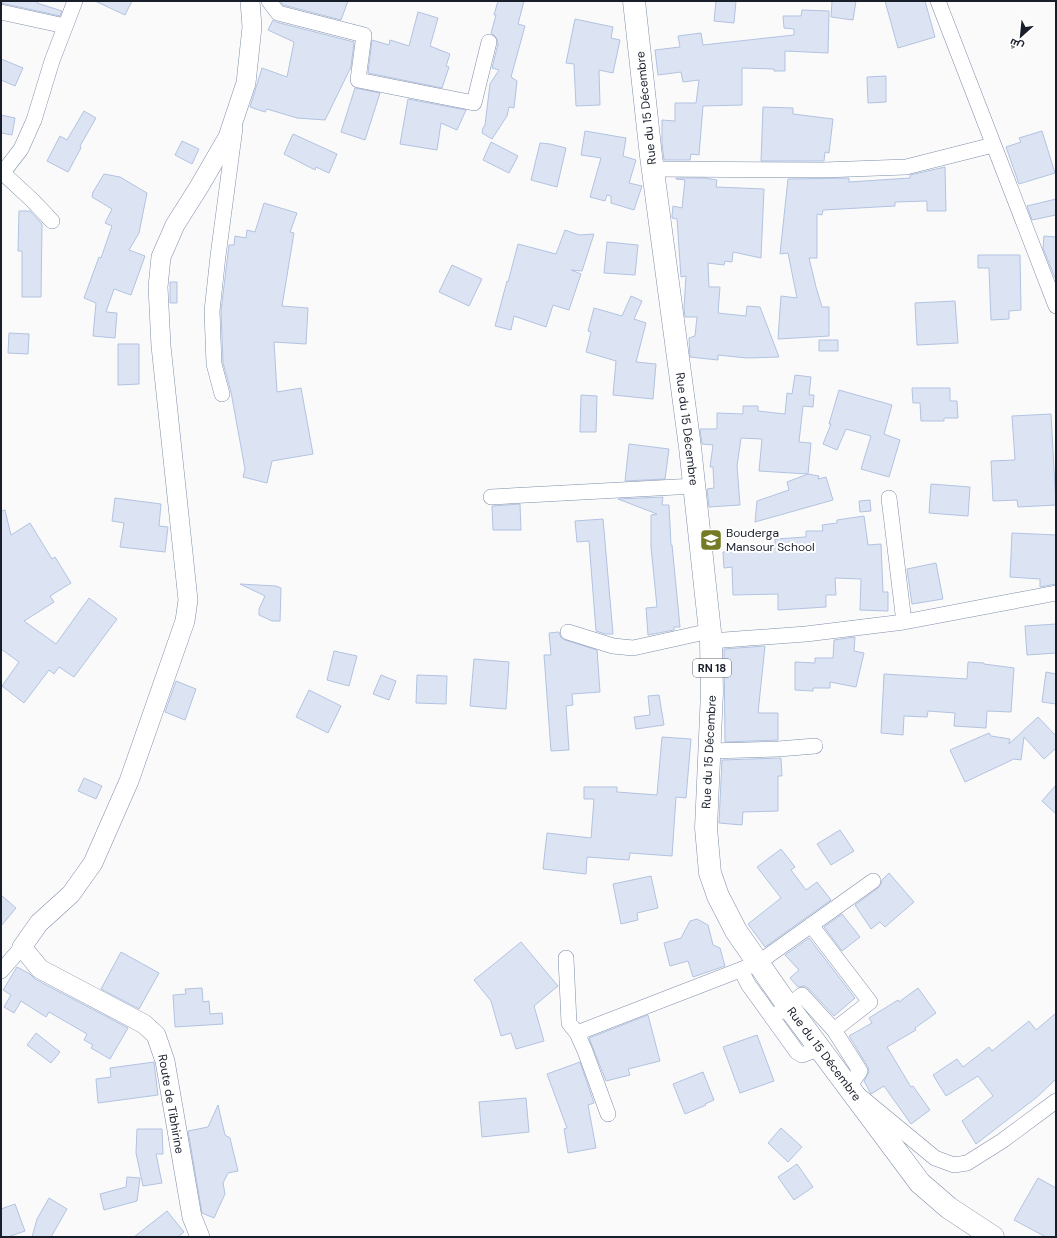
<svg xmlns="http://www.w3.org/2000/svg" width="1057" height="1238" font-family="'DM Sans',Cairo,sans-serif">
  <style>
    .building { fill: #dce4f4; stroke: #b2c3e1 }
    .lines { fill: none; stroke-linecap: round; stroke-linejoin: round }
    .minor-casing { stroke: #7f8eab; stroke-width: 16 }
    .tertiary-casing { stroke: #7f8eab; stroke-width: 20 }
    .primary-casing { stroke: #7f8eab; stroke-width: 23 }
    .minor { stroke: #fff; stroke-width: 15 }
    .tertiary { stroke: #fff; stroke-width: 19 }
    .primary { stroke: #fff; stroke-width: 22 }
    .labels { text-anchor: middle; stroke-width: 4; stroke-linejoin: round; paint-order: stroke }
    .shield { fill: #fff; stroke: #5e626a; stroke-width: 1 }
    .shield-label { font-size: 11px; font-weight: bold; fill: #191f2a }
    .street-label { font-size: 12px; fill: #191f2a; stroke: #fff }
    .poi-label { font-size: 12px; fill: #191f2a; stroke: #fff; text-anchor: start }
  </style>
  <rect width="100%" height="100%" fill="#fafafa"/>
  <path class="building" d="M1,1H38L37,3L62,11L60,16L1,3Z
    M95,1H132L125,15Z
    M282,1H348L341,20L283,5L281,2Z
    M498,1H524L518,24L525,26L511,77L517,81L514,108L509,107L507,116L492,139L482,133L483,128L485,125L490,84L499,70L492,68L498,44L497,39L495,36L491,33L496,15H494Z
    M716,1H736L734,23L714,21Z
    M832,1H856L853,20L831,17Z
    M885,1H925L935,37L898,48Z
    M802,10L829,11L828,53L785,51V71H774V69L742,68V105L703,106L699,155L691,154L690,160H664L662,143V120L675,121V103H696L699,80L683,82L681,72L658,75L655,50L680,47L678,36L701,33L703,45L794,35V29L784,28L783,16H801Z
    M418,12L438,18L430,46L450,54L446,66L449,67L442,88L368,73L372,40L389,45L390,40L409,46Z
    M575,19L613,27L611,38L620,40L613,73L599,70L600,105L576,106L574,64L566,63Z
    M273,20L276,22L354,42L351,67L325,120L297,118L267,109L265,112L250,107L262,68L287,77L294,42L268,30Z
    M1,59L23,68L15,86L1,80Z
    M886,76V102L868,103L867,77Z
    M355,88L380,93L365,140L341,132Z
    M408,99L466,110L457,130L441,123L437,150L400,144Z
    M763,107L793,108V114L833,119L829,153L825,152L824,161H761Z
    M84,111L96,118L80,146L81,148L68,172L47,161L60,136L67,140Z
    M1,115L15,118L12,135L1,133Z
    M585,131L626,138L623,156L636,160L629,183L642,186L634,210L611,203V196L607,195L605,201L590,197L601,158L581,155Z
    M1042,131L1055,173L1019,184L1006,147L1021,142L1019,138Z
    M293,134L337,154L329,173L316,167L315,170L284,154Z
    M182,141L199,149L192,164L175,155Z
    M491,142L518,156L509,173L483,160Z
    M540,143L550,144L566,148L557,187L531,180Z
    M945,167L946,211H927V201L895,202V206L823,210L822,215L817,214V258H809L816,287L822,307H829V336L778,339L781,296L797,298L788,253L780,254L788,179L849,178V182L910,178V175Z
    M104,174L120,177L147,193L139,233L129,250L145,256L131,295L114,289L106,312L117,313L115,338L93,336L96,303L84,298L99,257L101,258L112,226L105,223L112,209L92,197L93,192Z
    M676,178H704L717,180L716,187L764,189L761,258L733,252L732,262L725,261L724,265L708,263L709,287H720L718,313L746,316L747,306L760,307L779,357L747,358L718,355V360L690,357L689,338L695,336L697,317H685L684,308L686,276L681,277L677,219L672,218V216L673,206L682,208L685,180L676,179Z
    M1056,199V215L1032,220L1027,206Z
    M264,203L297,213L290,232L294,233L282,306L308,308L306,344L274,342L277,392L301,388L313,454L272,461L267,483L243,477L245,469L231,392L223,363L221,311L229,245H234L235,236L246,238L247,230L255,232Z
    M19,211H30L42,224L41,297H22V251H18Z
    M565,230L579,235L594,234L582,271L571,270L581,274L569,310L553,305L546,327L514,316L511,330L495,326L507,281L508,282L518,244L556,254Z
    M1044,236L1056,237V278H1055L1043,248Z
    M607,242L638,245L635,275L604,273Z
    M978,255H1020L1021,310L1009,311V319L991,320L989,268H978Z
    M452,265L482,279L469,306L439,292Z
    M170,282H177V303H170Z
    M631,296L642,301L634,319L646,323L636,362L656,364L653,399L613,395L616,361L586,352L591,332L588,331L594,308L622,316Z
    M955,301L958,343L917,345L915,303Z
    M9,333L29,334L28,354L8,353Z
    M819,340H838V351H819Z
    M118,344H139V384L118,385Z
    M795,375L811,377L809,395H814L813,407L803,406L799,442L811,443L808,474L819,476L818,479L826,477L833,500L755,522L757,501L789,490L787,482L808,474L759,471L762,439L741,438L737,466L740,505L709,507L707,489L714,488L713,467H710L713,445L702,444L700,429H717V413L743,414V406H758V411L785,414L787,393L792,394Z
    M912,388H950V401H957L958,418H944V421H921L920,403H913Z
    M839,390L892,405L884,434L900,440L889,477L861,469L871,436L846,429L837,450L823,444L831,424H829Z
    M581,395L597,396L596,432H580Z
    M1051,414L1056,505L1018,507L1017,500L993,501L991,461L1015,460L1012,416Z
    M629,444L669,449L665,479L625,481Z
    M931,484L970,487L968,516L929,513Z
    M663,497L662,505H669L671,545H672L680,627H674V630L648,635L646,608L657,607L651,547V515L657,514L618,499Z
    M115,498L161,504L159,526L168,527L165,552L120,547L124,523L112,521Z
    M870,500L871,511L860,512L859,501Z
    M520,504L521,530H493L492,506Z
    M5,510L11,535L30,523L52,559L55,557L71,583L50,596L54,602L24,621L56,644L89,598L117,619L74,677L59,667L54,674L49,670L24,703L2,686L19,662L1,649V511Z
    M864,516L868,545L881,544L883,592H888V611L860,610L861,579L835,578L836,595H826V607L778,610V594L733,595L732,567L724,568L723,552L743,551V549L775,547V539L806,537V531H823L822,525L837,523V520Z
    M603,519L613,634H605L596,631L589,541L577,542L575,521Z
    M1012,533L1056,535V584L1040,587V579L1010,577Z
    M936,563L943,599L912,604L907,569Z
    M240,584L276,586L281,588L280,621H272L259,615V609L265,596Z
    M1056,624V653L1027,655L1025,626Z
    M559,632L561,638L565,640L597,650L600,692L572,694L573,705L566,706L569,750L551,751L544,655H551L549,633Z
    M855,637L854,651L864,653L856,687L830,682V688H813V691L795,690V662L815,663V658H833L834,640Z
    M765,646L758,713H778V740L725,742L724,649Z
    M334,651L357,656L349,686L327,680Z
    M474,659L509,662L506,709L470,706Z
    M968,662L984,663V664L1014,668L1011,712L987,711L986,728L954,726L955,713L928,711L927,717L904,716L903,735L881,733L884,674L967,679Z
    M1046,672L1056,674V704L1042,702Z
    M381,675L396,681L389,700L373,694Z
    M417,675L447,676L446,704L416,703Z
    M176,681L196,689L185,720L165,712Z
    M309,690L341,706L328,733L296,717Z
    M659,695L664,725L636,729L634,717L650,715L648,696Z
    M1038,717L1056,736V748L1044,759L1024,737L1021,760L1014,759L965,782L950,750L989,733L991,736L1010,739L1009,744Z
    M662,737L691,739L686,798L676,797L672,856L630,853L629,860L587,857L586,874L543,869L547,833L591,838L594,799H584V787H617V792L657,795Z
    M781,758L782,776H778V811L743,812L742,825L719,823L722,760Z
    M84,778L102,786L96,799L78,791Z
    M1056,785V814L1042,801Z
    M840,830L854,851L831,865L817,844Z
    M781,849L795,867L791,870L806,890L817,882L831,900L765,947L748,924L781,898L757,867Z
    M889,873L914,902L885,927L880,922L871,929L855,905L878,888L881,884L882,880Z
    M651,876L658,908L637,913L638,920L621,924L613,884Z
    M1,895L16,908L1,926Z
    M842,914L860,937L842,951L824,927Z
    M697,919L708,925L713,945L720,948L725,966L693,977L688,961L670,966L664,943L681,938L690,921Z
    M809,938L855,998L834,1016L809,989L805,986L798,987L790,978L799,970L785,955Z
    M521,942L558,986L534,1006L544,1041L516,1049L511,1033L501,1036L491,1001L474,980Z
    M121,952L159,973L139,1009L101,989Z
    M17,967L30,974L35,979L128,1028L110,1059L91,1048L93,1045L84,1040L87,1034L49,1012L46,1017L21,1001L14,1013L4,1007L11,995L3,990Z
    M202,988L203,1002L209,1001L210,1014L222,1013L223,1024L175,1027L173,995L186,994L185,989Z
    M918,988L936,1013L915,1028L916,1030L887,1047L911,1087L913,1086L930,1110L911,1124L884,1086L871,1094L864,1081L869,1072L868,1067L849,1036L872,1023L869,1018L898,1000L899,1002Z
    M1056,1013V1079L1037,1097L976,1144L962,1121L993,1096L978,1076L946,1096L933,1075L957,1059L963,1067L989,1047L992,1051L1029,1021L1036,1030Z
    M648,1015L660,1061L628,1069L630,1075L606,1081L589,1038Z
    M36,1033L60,1052L51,1063L27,1045Z
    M757,1035L774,1081L740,1093L723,1047Z
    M154,1062L158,1095L98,1103L96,1079L111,1077L110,1068Z
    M580,1062L594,1103L588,1105L596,1148L568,1153L564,1129L567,1128L547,1074Z
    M703,1072L714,1100L705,1104L706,1105L685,1114L673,1084Z
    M526,1098L529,1132L482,1137L479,1102Z
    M218,1105L225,1135L230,1138L238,1171L228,1173L223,1183L225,1194L214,1218L202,1213L188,1131L208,1127Z
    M781,1128L802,1147L788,1162L768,1143Z
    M137,1129H162L163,1154H156L162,1183L143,1186L136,1153Z
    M797,1164L813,1187L794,1200L778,1177Z
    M127,1177L140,1178L137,1201L104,1210L100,1194L126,1187Z
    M1038,1178L1056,1188V1237H1046L1014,1220Z
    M49,1198L67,1209L51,1237H32L37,1219Z
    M15,1204L25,1231L8,1237H1V1209Z
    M167,1211L184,1232L178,1237H134Z"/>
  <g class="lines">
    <g class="minor-casing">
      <path id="minor" d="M269,1L278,13L364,35L358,80L474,103L489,42
        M938,1L1056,306
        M1,12L65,26
        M653,169L823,170L906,167L993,145
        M3,173L32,200L52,221
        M1,175L21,149L34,120L52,61L75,1
        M222,394L214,364L212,311L218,256L235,128
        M491,497L695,486
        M889,498L904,622
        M568,632L613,646L633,648L710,631
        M711,641L806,634L904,622L1056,593
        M710,751L778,749L815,746
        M811,925L870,1002L834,1030
        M566,958L569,1023L577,1033L585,1051L608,1114
        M741,970L748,984L797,1052L802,1055L820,1048
        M1,971L22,947
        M772,1018L802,995L834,1030L860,1071L849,1087L935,1158L954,1165L967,1163L1002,1141L1056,1101
        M577,1033L758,963L873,881"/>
    </g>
    <g class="tertiary-casing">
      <path id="tertiary" d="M200,1237L192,1217L165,1061L156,1035L144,1024L40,969L22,947L39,923L71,894L93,863L129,781L185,621L188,600L161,346L158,287L161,257L175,225L199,187L228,137L246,83L252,27L250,1"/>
    </g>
    <g class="primary-casing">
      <path id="primary" d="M634,1L651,156L690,447L711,641L712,692L706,828L710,873L718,896L736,931L788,1006L920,1183L949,1208L993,1237"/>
    </g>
    <use href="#minor" class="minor"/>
    <use href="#tertiary" class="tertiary"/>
    <use href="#primary" class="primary"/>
  </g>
  <defs>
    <g id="school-square" transform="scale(1.15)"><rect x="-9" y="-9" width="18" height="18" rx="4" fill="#757b24" stroke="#fff"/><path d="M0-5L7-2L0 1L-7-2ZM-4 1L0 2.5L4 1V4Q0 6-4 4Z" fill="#fff"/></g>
  </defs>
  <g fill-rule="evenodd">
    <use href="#school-square" x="711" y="540"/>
  </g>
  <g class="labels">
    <rect class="shield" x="693" y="659" width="38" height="18" rx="3"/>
    <g class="shield-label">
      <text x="712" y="672">RN 18</text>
    </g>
    <g class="street-label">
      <text transform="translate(646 108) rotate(-96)" y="4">Rue du 15 Décembre</text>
      <text transform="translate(687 429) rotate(83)" y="4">Rue du 15 Décembre</text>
      <text transform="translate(709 752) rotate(-87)" y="4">Rue du 15 Décembre</text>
      <text transform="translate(824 1054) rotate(53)" y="4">Rue du 15 Décembre</text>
      <text transform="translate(171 1104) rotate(80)" y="4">Route de Tibhirine</text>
    </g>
    <g class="poi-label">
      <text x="726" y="537">Bouderga<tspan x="726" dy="14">Mansour School</tspan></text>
    </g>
  </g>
  <rect width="1057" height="1238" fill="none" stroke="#191f2a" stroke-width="4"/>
  <g transform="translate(1021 36) rotate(207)" stroke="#ffffff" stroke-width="3" paint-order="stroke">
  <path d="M0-3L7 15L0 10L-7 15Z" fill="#191f2a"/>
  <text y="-6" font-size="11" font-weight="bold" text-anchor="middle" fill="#191f2a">ش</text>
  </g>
</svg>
